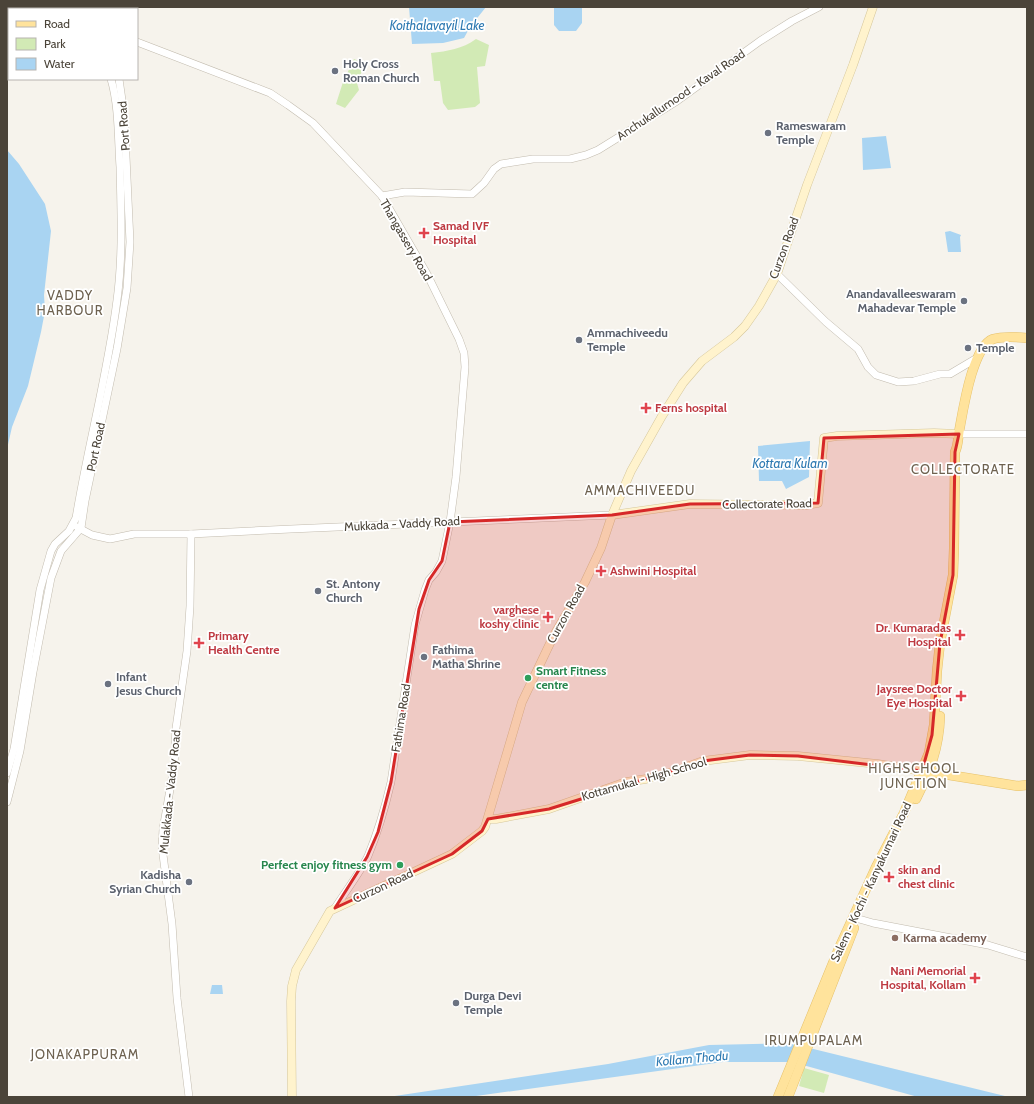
<svg xmlns="http://www.w3.org/2000/svg" width="1034" height="1104" font-family="Cabin,sans-serif">
<style>
.green{fill:#d2eab5}
.water{fill:#a9d4f2}
.lines{fill:none;stroke-linecap:round;stroke-linejoin:round}
.tertiary-casing{stroke:#c2bbae;stroke-width:8}
.secondary-casing{stroke:#d6c79b;stroke-width:9}
.primary-casing{stroke:#e6c16a;stroke-width:10}
.tertiary{stroke:#fff;stroke-width:7}
.secondary{stroke:#fff3cd;stroke-width:8}
.primary{stroke:#ffe39c;stroke-width:9}
.marked{fill:#d62828;fill-opacity:0.2;stroke:#d62828;stroke-width:3;stroke-linejoin:round}
.worship-dot{fill:#6b7280;stroke:#fff;stroke-width:1.5}
.health-dot{fill:#e0444e;stroke:#fff;stroke-width:1.5}
.leisure-dot{fill:#2e9e5b;stroke:#fff;stroke-width:1.5}
.education-dot{fill:#8d6e63;stroke:#fff;stroke-width:1.5}
.labels{text-anchor:middle;stroke-width:3.5;stroke-linejoin:round;paint-order:stroke}
.worship-label{font-size:12px;font-weight:bold;fill:#5b616d;stroke:#fff;text-anchor:start}
.street-label{font-size:12px;fill:#4b4439;stroke:#fff}
.health-label{font-size:12px;font-weight:bold;fill:#be3a42;stroke:#fff;text-anchor:start}
.leisure-label{font-size:12px;font-weight:bold;fill:#27864d;stroke:#fff;text-anchor:start}
.education-label{font-size:12px;font-weight:bold;fill:#785e54;stroke:#fff;text-anchor:start}
.water-label{font-size:13px;font-style:italic;fill:#2e7ab2;stroke:#fff}
.neighbourhood-label{font-size:13px;letter-spacing:1px;fill:#6e6250;stroke:#fff}
</style>
<rect width="100%" height="100%" fill="#f6f3ec"/>
<g class="green">
<path d="M7 7H78L79 9H9V28H7Z"/>
<path d="M476 39 489 45 485 66 477 67 480 103 475 107 448 110 443 103 440 81H434L431 53C448 51 462 49 476 39Z"/>
<path d="M354 59 361 62 360 69 362 71 357 83 359 90 345 108 336 104 343 82Z"/>
<path d="M804 1068 829 1075 824 1093 799 1086Z"/>
</g>
<g class="water">
<path d="M409 7H486L470 27 464 38 443 43 412 44Z"/>
<path d="M554 7H582V23L576 31H559L554 25Z"/>
<path d="M886 136 891 168 863 170 862 138Z"/>
<path d="M7 150 19 164 45 204 51 231 44 295 45 311 41 332 28 386 12 427 7 449Z"/>
<path d="M950 231 961 235 960 237 961 252H948L945 232Z"/>
<path d="M810 441 809 477 786 489 782 481H759L758 446Z"/>
<path d="M212 985H222L223 994H210Z"/>
<path d="M789 1043 1009 1097H918L792 1062H723L469 1097H388L608 1064 709 1045Z"/>
</g>
<g class="lines">
<g class="tertiary-casing">
<g id="tertiary">
<path d="M137 42 270 93 288 105 313 123 382 196 427 274 459 339 464 353 465 367 456 477 450 522 442 561 436 572 429 580 425 590 415 625 391 782C385 808 378 832 368 856 360 873 345 892 335 908"/>
<path d="M382 196 405 192 472 194 484 183 494 169 501 164 533 159H570L586 155 598 150 677 101 760 41 792 21 819 7"/>
<path d="M777 274 826 322 858 349 868 367 876 375 898 382 914 381 940 374H950L977 358"/>
<path d="M959 434H1027"/>
<path d="M77 527 92 535 110 539 134 534H191L291 529 612 515"/>
<path d="M7 773 14 749 40 590 51 551 55 544 69 531 76 518C88 445 108 373 117 300 123 256 121 211 120 167 118 139 119 106 111 79"/>
<path d="M7 802 20 751 33 672 51 578 61 551 81 528 85 501 117 349 127 288 130 242 124 114 119 79"/>
<path d="M854 915 859 919 873 923 988 945 1027 957"/>
<path d="M189 1097 177 998 172 924 162 847 163 829 174 767 176 728 187 651 190 606 191 534"/>
</g>
</g>
<g class="secondary-casing">
<g id="secondary">
<path d="M612 515 690 504 806 505 818 503 824 438 837 436 934 433 959 434"/>
<path d="M488 819H496L549 809 626 782 646 779 675 771 703 761 750 755 798 756 878 764 922 771"/>
<path d="M292 1097 291 1001 292 986 296 970 330 911 452 854 482 831 485 827 522 702 554 635 585 582 601 548 612 515 631 471 662 416 683 383 702 361 734 337 745 326 759 306 777 274 807 185 853 65 873 7"/>
</g>
</g>
<g class="primary-casing">
<g id="primary">
<path d="M924 771 1018 786 1027 785"/>
<path d="M916 799C930 771 939 748 940 716"/>
<path d="M778 1097 840 946 876 867 904 813 929 753 934 725 937 671 940 643 953 575 954 548 955 452C958 446 958 439 959 432 963 411 972 347 993 339 1003 336 1016 337 1027 338"/>
<path d="M788 1097 854 928"/>
</g>
</g>
<use href="#tertiary" class="tertiary"/>
<use href="#secondary" class="secondary"/>
<use href="#primary" class="primary"/>
</g>
<path class="marked" d="M959 434 955 452 953 575 940 643 932 735 922 771 798 756 750 755 703 761 549 809 488 819 482 831 452 854 335 908 367 857 378 832 391 782 419 609 429 580 442 561 450 522 612 515 690 504 818 503 824 438Z"/>
<g class="worship-dot">
<circle cx="335" cy="71" r="4"/>
<circle cx="768" cy="133" r="4"/>
<circle cx="964" cy="301" r="4"/>
<circle cx="579" cy="340" r="4"/>
<circle cx="968" cy="348" r="4"/>
<circle cx="318" cy="591" r="4"/>
<circle cx="424" cy="657" r="4"/>
<circle cx="108" cy="684" r="4"/>
<circle cx="189" cy="882" r="4"/>
<circle cx="456" cy="1003" r="4"/>
</g>
<g class="health-dot">
<path d="M422 227h4v4h4v4h-4v4h-4v-4h-4v-4h4z"/>
<path d="M644 402h4v4h4v4h-4v4h-4v-4h-4v-4h4z"/>
<path d="M599 565h4v4h4v4h-4v4h-4v-4h-4v-4h4z"/>
<path d="M546 611h4v4h4v4h-4v4h-4v-4h-4v-4h4z"/>
<path d="M958 629h4v4h4v4h-4v4h-4v-4h-4v-4h4z"/>
<path d="M197 637h4v4h4v4h-4v4h-4v-4h-4v-4h4z"/>
<path d="M959 690h4v4h4v4h-4v4h-4v-4h-4v-4h4z"/>
<path d="M887 871h4v4h4v4h-4v4h-4v-4h-4v-4h4z"/>
<path d="M973 972h4v4h4v4h-4v4h-4v-4h-4v-4h4z"/>
</g>
<g class="leisure-dot">
<circle cx="528" cy="678" r="4"/>
<circle cx="400" cy="865" r="4"/>
</g>
<circle class="education-dot" cx="895" cy="938" r="4"/>
<g class="labels">
<g class="worship-label">
<text x="343" y="68">Holy Cross<tspan x="343" dy="14">Roman Church</tspan></text>
<text x="776" y="130">Rameswaram<tspan x="776" dy="14">Temple</tspan></text>
<text x="956" y="298" text-anchor="end">Anandavalleeswaram<tspan x="956" dy="14">Mahadevar Temple</tspan></text>
<text x="587" y="337">Ammachiveedu<tspan x="587" dy="14">Temple</tspan></text>
<text x="976" y="352">Temple</text>
<text x="326" y="588">St. Antony<tspan x="326" dy="14">Church</tspan></text>
<text x="432" y="654">Fathima<tspan x="432" dy="14">Matha Shrine</tspan></text>
<text x="116" y="681">Infant<tspan x="116" dy="14">Jesus Church</tspan></text>
<text x="181" y="879" text-anchor="end">Kadisha<tspan x="181" dy="14">Syrian Church</tspan></text>
<text x="464" y="1000">Durga Devi<tspan x="464" dy="14">Temple</tspan></text>
</g>
<g class="street-label">
<text transform="translate(681 95) rotate(-34)" y="4">Anchukallumood - Kaval Road</text>
<text transform="translate(124 126) rotate(-94)" y="4">Port Road</text>
<text transform="translate(406 240) rotate(60)" y="4">Thangassery Road</text>
<text transform="translate(784 248) rotate(-70)" y="4">Curzon Road</text>
<text transform="translate(96 447) rotate(-78)" y="4">Port Road</text>
<text transform="translate(767 504) rotate(-1)" y="4">Collectorate Road</text>
<text transform="translate(402 524) rotate(-3)" y="4">Mukkada - Vaddy Road</text>
<text transform="translate(566 614) rotate(-61)" y="4">Curzon Road</text>
<text transform="translate(401 718) rotate(-81)" y="4">Fathima Road</text>
<text transform="translate(644 779) rotate(-16)" y="4">Kottamukal - High School</text>
<text transform="translate(170 792) rotate(-84)" y="4">Mulakkada - Vaddy Road</text>
<text transform="translate(871 882) rotate(-65)" y="4">Salem - Kochi - Kanyakumari Road</text>
<text transform="translate(383 886) rotate(-25)" y="4">Curzon Road</text>
</g>
<g class="health-label">
<text x="433" y="230">Samad IVF<tspan x="433" dy="14">Hospital</tspan></text>
<text x="655" y="412">Ferns hospital</text>
<text x="610" y="575">Ashwini Hospital</text>
<text x="539" y="614" text-anchor="end">varghese<tspan x="539" dy="14">koshy clinic</tspan></text>
<text x="951" y="632" text-anchor="end">Dr. Kumaradas<tspan x="951" dy="14">Hospital</tspan></text>
<text x="208" y="640">Primary<tspan x="208" dy="14">Health Centre</tspan></text>
<text x="952" y="693" text-anchor="end">Jaysree Doctor<tspan x="952" dy="14">Eye Hospital</tspan></text>
<text x="898" y="874">skin and<tspan x="898" dy="14">chest clinic</tspan></text>
<text x="966" y="975" text-anchor="end">Nani Memorial<tspan x="966" dy="14">Hospital, Kollam</tspan></text>
</g>
<g class="leisure-label">
<text x="536" y="675">Smart Fitness<tspan x="536" dy="14">centre</tspan></text>
<text x="392" y="869" text-anchor="end">Perfect enjoy fitness gym</text>
</g>
<g class="education-label">
<text x="903" y="942">Karma academy</text>
</g>
<g class="water-label">
<text x="437" y="30">Koithalavayil Lake</text>
<text x="790" y="468">Kottara Kulam</text>
<text transform="translate(692 1058) rotate(-5)" y="5">Kollam Thodu</text>
</g>
<g class="neighbourhood-label">
<text x="70" y="300">VADDY<tspan x="70" dy="15">HARBOUR</tspan></text>
<text x="963" y="474">COLLECTORATE</text>
<text x="640" y="495">AMMACHIVEEDU</text>
<text x="914" y="773">HIGHSCHOOL<tspan x="914" dy="15">JUNCTION</tspan></text>
<text x="814" y="1045">IRUMPUPALAM</text>
<text x="85" y="1059">JONAKAPPURAM</text>
</g>
</g>
<rect width="1034" height="1104" fill="none" stroke="#4b4439" stroke-width="16"/>
<rect x="8" y="8" width="130" height="72" fill="#ffffff" stroke="#b7b4b0"/>
<rect x="16" y="21" width="20" height="6" fill="#ffe39c" stroke="#b7b4b0"/>
<text x="44" y="28" font-size="12" fill="#4b4439">Road</text>
<rect x="16" y="38" width="20" height="12" fill="#d2eab5" stroke="#b7b4b0"/>
<text x="44" y="48" font-size="12" fill="#4b4439">Park</text>
<rect x="16" y="58" width="20" height="12" fill="#a9d4f2" stroke="#b7b4b0"/>
<text x="44" y="68" font-size="12" fill="#4b4439">Water</text>
</svg>
